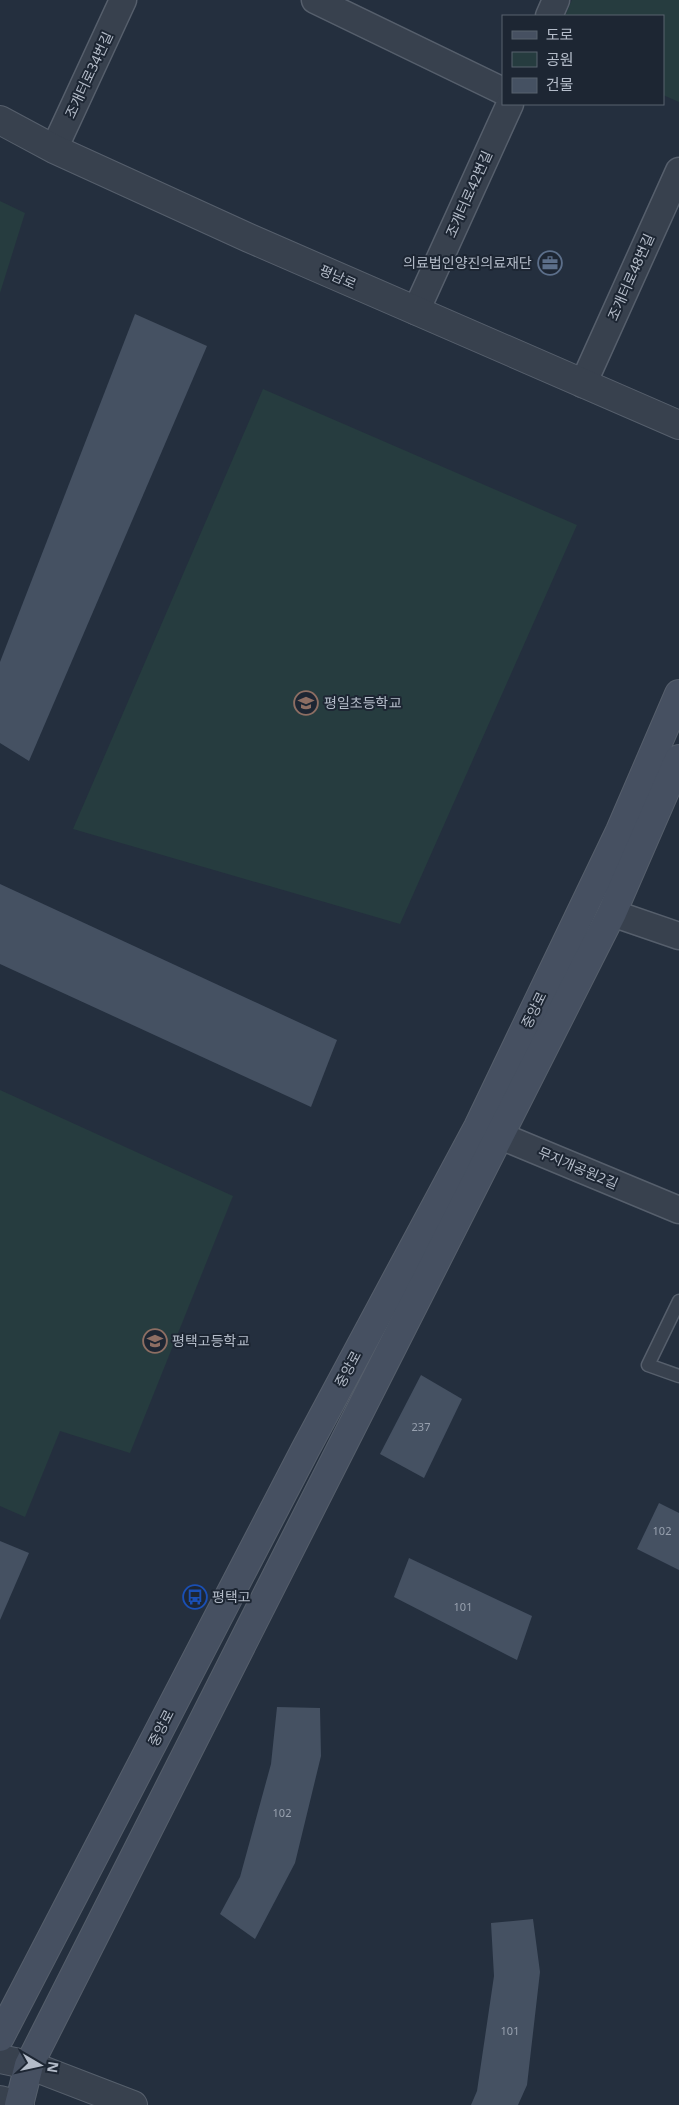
<svg xmlns="http://www.w3.org/2000/svg" width="679" height="2105" font-family="'Noto Sans','Noto Sans KR',sans-serif">
<style>
.green{fill:#263c3f}
.building{fill:#455162}
.lines{fill:none;stroke-linecap:round;stroke-linejoin:round}
.service-casing{stroke:#565f6c;stroke-width:15}
.minor-casing{stroke:#565f6c;stroke-width:29}
.tertiary-casing{stroke:#565f6c;stroke-width:30}
.secondary-casing{stroke:#565f6c;stroke-width:30}
.service{stroke:#38414e;stroke-width:12}
.minor{stroke:#38414e;stroke-width:26}
.tertiary{stroke:#38414e;stroke-width:28}
.secondary{stroke:#465061;stroke-width:28}
.labels{text-anchor:middle;stroke-width:4;stroke-linejoin:round;paint-order:stroke}
.number-label{font-size:11px;fill:#98a1af}
.street-label{font-size:14px;fill:#b4bcc9;stroke:#1d2633}
.poi-label{font-size:14px;fill:#b4bcc9;stroke:#1d2633;text-anchor:start}
</style>
<rect width="100%" height="100%" fill="#242f3e"/>
<g class="green">
<path d="M572 0H679V102L663 95V16H565Z"/>
<path d="M0 201 25 213 0 293Z"/>
<path d="M263 389 577 525 400 924 73 829Z"/>
<path d="M0 1090 233 1196 130 1453 60 1431 25 1517 0 1506Z"/>
</g>
<g class="building">
<path d="M135 314 207 346 29 761 0 743V662Z"/>
<path d="M0 884 337 1040 311 1107 0 964Z"/>
<path d="M421 1375 462 1399 424 1478 380 1454Z"/>
<path d="M659 1503 679 1513V1570L637 1549Z"/>
<path d="M0 1541 29 1553 0 1620Z"/>
<path d="M409 1558 532 1616 517 1660 394 1597Z"/>
<path d="M277 1707 320 1708 321 1756 295 1863 255 1939 220 1914 240 1877 271 1764Z"/>
<path d="M533 1919 540 1972 527 2085 518 2105H471L477 2091 494 1976 491 1923Z"/>
</g>
<g class="lines">
<g class="service-casing">
<path id="service" d="M679 1301 648 1365 679 1376"/>
</g>
<g class="minor-casing">
<g id="minor">
<path d="M315 0 503 91"/>
<path d="M549 16 556 0"/>
<path d="M54 149 123 0"/>
<path d="M416 311 510 104"/>
<path d="M583 384 679 171"/>
<path d="M612 913 679 936"/>
<path d="M479 1127 679 1210"/>
</g>
</g>
<g class="tertiary-casing">
<g id="tertiary">
<path d="M0 120 54 149 249 238 679 425"/>
<path d="M0 2059 29 2065 133 2105"/>
<path d="M0 2100 20 2105"/>
</g>
</g>
<g class="secondary-casing">
<g id="secondary">
<path d="M0 2037 305 1450 478 1127 620 831 679 694"/>
<path d="M19 2105 29 2065 612 913 679 759"/>
</g>
</g>
<use href="#service" class="service"/>
<use href="#minor" class="minor"/>
<use href="#tertiary" class="tertiary"/>
<use href="#secondary" class="secondary"/>
</g>
<defs>
<g id="office-ring" transform="scale(1.25)"><circle r="9.5" fill="#1d2633" stroke="#5c6f8a" stroke-width="1.5"/><path d="M-6-3h4V-5.5h4V-3h4V5H-6ZM-1-4.5V-3h2v-1.5ZM-6 0V1H6V0Z" fill="#5c6f8a"/></g>
<g id="school-ring" transform="scale(1.25)"><circle r="9.5" fill="#1d2633" stroke="#8d6e63" stroke-width="1.5"/><path d="M0-5L7-2L0 1L-7-2ZM-4 1L0 2.5L4 1V4Q0 6-4 4Z" fill="#8d6e63"/></g>
<g id="bus-ring" transform="scale(1.25)"><circle r="9.5" fill="#1d2633" stroke="#1a4fb4" stroke-width="1.5"/><path d="M-5-6H5V4H4V6H2V4H-2V6H-4V4H-5ZM-3.5-4V0h7V-4ZM-3.5 1.2v1.5H-2V1.2ZM2 1.2v1.5H3.5V1.2Z" fill="#1a4fb4"/></g>
</defs>
<g fill-rule="evenodd">
<use href="#office-ring" x="550" y="263"/>
<use href="#school-ring" x="306" y="703"/>
<use href="#school-ring" x="155" y="1341"/>
<use href="#bus-ring" x="195" y="1597"/>
</g>
<g class="labels">
<g class="number-label">
<text x="421" y="1431">237</text>
<text x="662" y="1535">102</text>
<text x="463" y="1611">101</text>
<text x="282" y="1817">102</text>
<text x="510" y="2035">101</text>
</g>
<g class="street-label">
<text transform="translate(89 75) rotate(-65)" y="5">조개터로34번길</text>
<text transform="translate(469 194) rotate(-66)" y="5">조개터로42번길</text>
<text transform="translate(338 277) rotate(24)" y="5">평남로</text>
<text transform="translate(631 277) rotate(-66)" y="5">조개터로48번길</text>
<text transform="translate(534 1010) rotate(-64)" y="5">중앙로</text>
<text transform="translate(578 1168) rotate(23)" y="5">무지개공원2길</text>
<text transform="translate(348 1369) rotate(-62)" y="5">중앙로</text>
<text transform="translate(161 1728) rotate(-63)" y="5">중앙로</text>
</g>
<g class="poi-label">
<text x="532" y="268" text-anchor="end">의료법인양진의료재단</text>
<text x="324" y="708">평일초등학교</text>
<text x="172" y="1346">평택고등학교</text>
<text x="212" y="1602">평택고</text>
</g>
</g>
<rect x="502" y="15" width="162" height="90" fill="#1d2633" stroke="#59626f"/>
<rect x="512" y="31" width="25" height="8" fill="#465061" stroke="#59626f"/>
<text x="546" y="40" font-size="15" fill="#b4bcc9">도로</text>
<rect x="512" y="52" width="25" height="15" fill="#263c3f" stroke="#59626f"/>
<text x="546" y="65" font-size="15" fill="#b4bcc9">공원</text>
<rect x="512" y="78" width="25" height="15" fill="#455162" stroke="#59626f"/>
<text x="546" y="90" font-size="15" fill="#b4bcc9">건물</text>
<g transform="translate(40 2065) rotate(99)" stroke="#1d2633" stroke-width="4" paint-order="stroke">
<path d="M0-4L9 19L0 12L-9 19Z" fill="#b4bcc9"/>
<text y="-8" font-size="14" font-weight="bold" text-anchor="middle" fill="#b4bcc9">N</text>
</g>
</svg>
